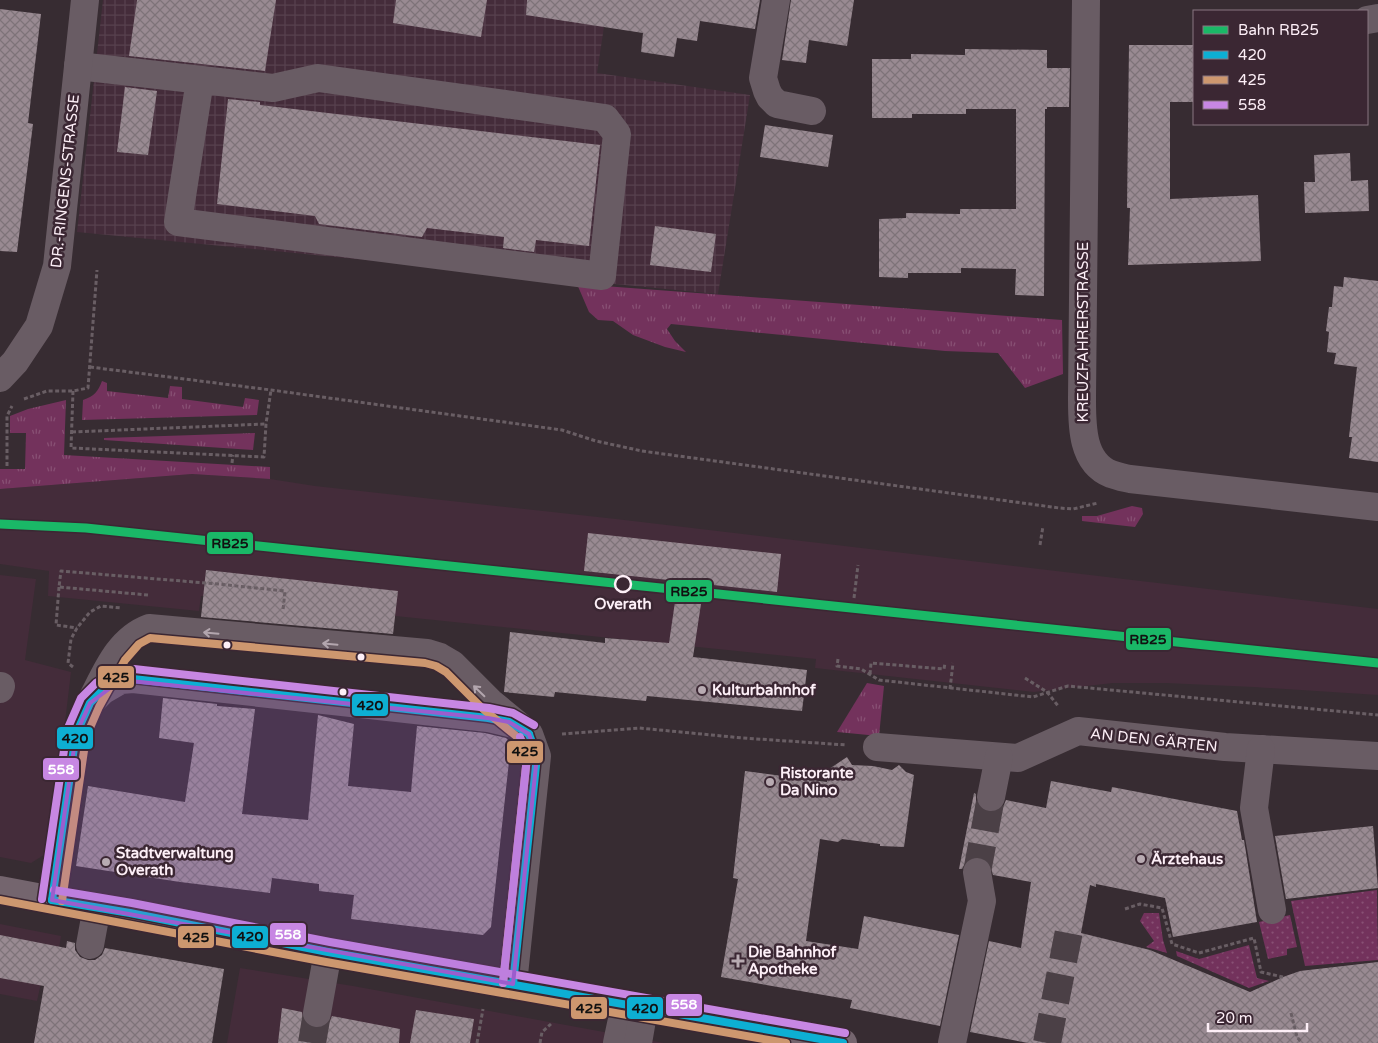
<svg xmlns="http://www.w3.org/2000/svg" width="1378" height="1043" font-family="'Varela Round',sans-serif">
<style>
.built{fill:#442c3a}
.industrial{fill:url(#industrial-grid)}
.grass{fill:url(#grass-tufts)}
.garden{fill:url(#garden-dots)}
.building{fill:url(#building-cross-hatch)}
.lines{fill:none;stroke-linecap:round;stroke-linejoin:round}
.minor-tunnel{stroke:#4b4046;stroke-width:28;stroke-dasharray:28 14;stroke-linecap:butt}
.path{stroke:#695e64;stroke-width:3;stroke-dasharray:4 2.5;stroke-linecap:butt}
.minor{stroke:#695c64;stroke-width:28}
.major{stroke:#74656e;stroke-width:28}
.bus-1-casing{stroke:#3b2733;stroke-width:11}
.bus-2-casing{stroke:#3b2733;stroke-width:11}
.bus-3-casing{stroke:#3b2733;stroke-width:11}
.bus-1{stroke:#0dafd3;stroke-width:8}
.bus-2{stroke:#cd976f;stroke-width:8}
.bus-3{stroke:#c787e3;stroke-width:8}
.rail-1-casing{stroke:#3b2733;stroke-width:12}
.rail-1{stroke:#1ab867;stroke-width:9}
.oneway{stroke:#b3a6ae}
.marked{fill:#9c5dcd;fill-opacity:0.2;stroke:#9c5dcd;stroke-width:4;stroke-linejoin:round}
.stop-dot{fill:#3b2733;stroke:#fdeff7;stroke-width:2.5}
.bus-dot{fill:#fdeff7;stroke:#3b2733;stroke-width:2}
.poi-dot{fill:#b8abb2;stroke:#3b2733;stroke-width:2}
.labels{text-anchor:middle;stroke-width:5;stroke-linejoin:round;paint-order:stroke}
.street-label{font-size:15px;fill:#fdeff7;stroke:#3b2733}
.stop-label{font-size:15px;font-weight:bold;fill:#fdeff7;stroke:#3b2733}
.poi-label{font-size:15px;font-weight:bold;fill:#fdeff7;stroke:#3b2733;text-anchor:start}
.line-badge{stroke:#3b2733;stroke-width:2}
.badge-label{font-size:14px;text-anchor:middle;font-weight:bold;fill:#fff}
.pale-badge-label{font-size:14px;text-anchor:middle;font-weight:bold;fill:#111}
</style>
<defs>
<pattern id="industrial-grid" width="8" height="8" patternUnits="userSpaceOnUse" patternTransform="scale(1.25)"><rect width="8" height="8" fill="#442c3a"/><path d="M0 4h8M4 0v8" fill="none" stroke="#57414e"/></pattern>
<pattern id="grass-tufts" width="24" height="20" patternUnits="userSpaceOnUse" patternTransform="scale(1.25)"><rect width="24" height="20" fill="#73325c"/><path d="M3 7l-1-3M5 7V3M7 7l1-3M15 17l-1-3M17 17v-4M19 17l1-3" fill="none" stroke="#885074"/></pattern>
<pattern id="garden-dots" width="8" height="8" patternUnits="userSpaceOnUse" patternTransform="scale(1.25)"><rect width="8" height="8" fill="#73325c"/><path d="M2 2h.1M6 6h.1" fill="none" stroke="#885074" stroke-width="1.8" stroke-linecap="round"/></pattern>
<pattern id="building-cross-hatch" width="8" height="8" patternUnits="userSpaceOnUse" patternTransform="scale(1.25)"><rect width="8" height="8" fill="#998a92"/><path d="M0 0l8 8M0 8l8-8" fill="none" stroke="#7e7379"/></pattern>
</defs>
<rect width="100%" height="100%" fill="#372c32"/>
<g class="built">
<path d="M192 474 270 479 315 486 616 519 1378 609V695L1254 687 1166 683H1113L1034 692 815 668 816 659 201 596 199 611 48 596 49 571 0 564V489Z"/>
<path d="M0 575 36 579 25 660 71 672 56 798 47 853 31 863 0 857Z"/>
<path d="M0 924 61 936 53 986 41 983 37 1001 0 994Z"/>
<path d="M240 968 353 986 664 1043H227Z"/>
</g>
<path class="industrial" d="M103 0H608L597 73 750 95 718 294 77 232Z"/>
<g class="grass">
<path d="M577 284 1062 320 1063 374 1025 388 998 353 945 351 671 324 667 329 675 341 686 352 665 347 633 335 613 321 598 320 589 312Z"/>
<path d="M102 381 107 383V391L168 398 170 386 182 387V399L243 407 245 398 259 400 257 415 82 420 83 400C94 396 98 392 102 381Z"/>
<path d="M66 400 64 455 270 467V479L192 474 0 489V469H25L26 433H10V416L28 409Z"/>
<path d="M255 433 253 450 104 440V438Z"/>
<path d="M1132 506 1142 508 1143 514 1135 527 1082 521V516H1097Z"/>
<path d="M867 683 884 686 879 736 837 732Z"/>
</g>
<g class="garden">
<path d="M1377 890 1378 960 1305 966 1291 901Z"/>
<path d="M1144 913H1159L1163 940 1167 953 1146 947 1154 941 1140 921Z"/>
<path d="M1290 915 1297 947 1287 949V955L1268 959 1259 922Z"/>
<path d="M1249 945 1257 978 1269 981 1249 988 1177 956 1176 951 1199 959Z"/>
</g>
<g class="building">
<path d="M137 0H276L265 71 129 56Z"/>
<path d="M396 0H487L481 37 393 23Z"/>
<path d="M527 0H760L755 29 700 21 697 41 677 38 674 57 641 52 643 33 526 15Z"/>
<path d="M791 0H854L847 46 809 40 806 63 782 60Z"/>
<path d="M0 9 41 14 28 123 33 124 17 252 0 251Z"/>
<path d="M1129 45H1194V102H1170V199L1258 195 1261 261 1128 265 1130 208H1127Z"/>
<path d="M965 49 1047 50V68H1070L1069 107H1047V109H1045L1044 296 1015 295 1016 269 961 268V273H908V278L879 277V219L906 218V213L960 214V209H1016V109H966V114H912V118H872V59H911V54L965 55Z"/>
<path d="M125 87 157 91 148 155 117 152Z"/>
<path d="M228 99 260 102V105L600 145 589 246 536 240 534 252 503 248 504 237 427 228 422 237 319 224 315 216 217 204Z"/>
<path d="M765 125 833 135 828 167 760 157Z"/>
<path d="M1350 153 1351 181 1368 180 1369 211 1305 213 1304 182H1315L1314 155Z"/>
<path d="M655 226 716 234 711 272 650 265Z"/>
<path d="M1344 277 1378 281V462L1349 458 1352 437H1349L1357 367 1334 364 1336 353 1327 352 1329 332 1326 331 1329 307H1332L1334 286 1343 287Z"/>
<path d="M588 533 781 554 777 592 704 584 693 657 807 670 802 711 647 696 646 701 555 692 554 697 504 692 510 632 605 643V638L669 643 678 581 584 571Z"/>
<path d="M206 570 398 591 393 634 201 617Z"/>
<path d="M163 698 217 704V706L255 709 242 814 308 820 318 715 354 724 348 786 411 792 417 726 485 733 506 738 511 743 491 927 483 935 351 919 354 895 319 891V884L272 878 270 893 180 882 76 866 88 786 185 802 194 743 159 738Z"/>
<path d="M847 757 852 765 873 766 892 770 899 765 906 772 914 775 904 847 880 846V844L842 839 838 842 820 839 806 941 858 949 864 916 959 935 940 1026 850 1008 852 1000 721 977 738 879 733 878 745 771 827 782 829 769Z"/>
<path d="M1051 781 1111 792 1112 787 1237 811 1242 840H1244L1257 922 1173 937 1165 898 1096 884V887L1090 885 1081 933 1150 950 1250 992 1283 977 1300 971 1378 962V1043H1028L970 1032 989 941 1021 948 1031 882 993 875 989 862 982 857H974L967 860 962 869H959L974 793 976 794V802L980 808 987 812H996L1003 807 1006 800 1046 808Z"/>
<path d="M1373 826 1378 888 1286 899 1275 836Z"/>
<path d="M0 935 66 948 67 941 75 943V950L80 957 88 960H95L102 955 105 948 224 969 212 1043H34L44 986 0 978Z"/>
<path d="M282 1008 302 1012 303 1019 307 1025 315 1028 323 1027 329 1023 332 1016 400 1029 399 1043H278Z"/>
<path d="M416 1010 474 1019 470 1043H410Z"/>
</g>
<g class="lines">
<g class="minor-tunnel">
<path d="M977 872 991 797"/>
<path d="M312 1043 317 1013"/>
<path d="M1047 1043 1069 931"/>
</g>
<g class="path">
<path d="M90 367 271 390 562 430 596 441 642 451 1059 508 1073 509 1098 503"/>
<path d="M73 391 71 448 264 457 266 424 271 390"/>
<path d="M24 399 47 391H73L88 388 97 270"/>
<path d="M72 432 266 424"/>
<path d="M232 463 233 455"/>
<path d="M7 466V416L12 406"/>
<path d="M1040 545 1043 526"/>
<path d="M59 587 56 625 77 628"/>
<path d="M148 595 59 587 61 571 218 584 285 591 283 610"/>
<path d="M854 598 858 565"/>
<path d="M838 659 837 666 861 669 879 680 1033 697 1068 686 1378 715"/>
<path d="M73 667 68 663 71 639 77 628 90 612 101 606 121 608"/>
<path d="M870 674 871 663 944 669 945 663"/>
<path d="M1025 678 1047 692 1059 707"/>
<path d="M950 689 953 663"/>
<path d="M562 734 639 728 743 738 847 745"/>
<path d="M1125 909 1140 904 1162 908 1172 944 1199 953 1254 938 1261 972 1283 977"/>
<path d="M1291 1013 1297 1037 1302 1043"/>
<path d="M477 1043 483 1009"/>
<path d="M540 1043 542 1032 551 1024"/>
</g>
<g class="minor">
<path d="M776 0 763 78 767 91 770 97 777 104 812 111"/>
<path d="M1086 0 1082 397C1082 424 1081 462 1111 474 1117 476 1124 478 1130 479L1378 507"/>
<path d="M1367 20 1378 18"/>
<path d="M78 66 273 88 318 78 605 118 617 134 602 276 178 222 200 80"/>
<path d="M0 378 15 362 39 326 57 266 85 0"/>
<path d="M0 689 1 686"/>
<path d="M90 703C105 675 117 640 149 628L427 653 440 657 452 664 490 702 529 734 537 756 513 984"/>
<path d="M877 747 1018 758 1078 731 1225 747 1378 756"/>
<path d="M1261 749 1254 808 1272 910"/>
<path d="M991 797 999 757"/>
<path d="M52 900 76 734 90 703 102 691 121 680 133 679 488 718 513 724"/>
<path d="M90 945 97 907"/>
<path d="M317 1013 328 952"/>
<path d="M617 1043 625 1005"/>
<path d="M638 1043 644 1008"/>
<path d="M952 1043 982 901 977 872"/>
</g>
<path class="major" d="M0 890 328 952 843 1043"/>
<g class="bus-1-casing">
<g id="bus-1">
<path d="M52 900 130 913 328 952 843 1043"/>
<path d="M52 900 76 734 90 703 102 691 121 680 133 679 488 718 509 722 529 734"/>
<path d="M513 984 537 756 529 734"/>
</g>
</g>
<g class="bus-2-casing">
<g id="bus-2">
<path d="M0 900 326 962 786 1043"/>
<path d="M62 901 86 737 99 707 125 660 139 644 150 638 425 663 436 666 446 672 483 709 521 740 527 757 503 983"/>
</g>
</g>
<g class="bus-3-casing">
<g id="bus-3">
<path d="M54 890 132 903 330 942 845 1033"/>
<path d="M42 899 67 730 81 698 96 683 118 670 134 669 489 708 513 713 534 725"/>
<path d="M503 983 527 757 520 737"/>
</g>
</g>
<use href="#bus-1" class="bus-1"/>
<use href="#bus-2" class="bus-2"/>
<use href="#bus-3" class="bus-3"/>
<g class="rail-1-casing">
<path id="rail-1" d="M0 524 86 528 1378 663"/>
</g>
<use href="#rail-1" class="rail-1"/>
</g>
<defs><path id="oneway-shaft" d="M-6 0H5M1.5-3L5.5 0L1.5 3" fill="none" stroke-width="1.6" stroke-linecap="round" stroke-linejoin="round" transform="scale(1.25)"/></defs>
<g class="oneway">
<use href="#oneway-shaft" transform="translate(211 633) rotate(-175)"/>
<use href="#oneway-shaft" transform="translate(330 644) rotate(-175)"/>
<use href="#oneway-shaft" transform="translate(479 691) rotate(-136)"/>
</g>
<path class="marked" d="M121 680 488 718 509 722 529 734 537 756 513 984 52 900 76 734 90 703Z"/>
<circle class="stop-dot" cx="623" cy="584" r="8"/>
<g class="bus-dot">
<circle cx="227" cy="645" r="4.5"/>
<circle cx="361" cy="657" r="4.5"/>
<circle cx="343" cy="692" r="4.5"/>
</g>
<g class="poi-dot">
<circle cx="702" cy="690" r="5"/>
<circle cx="770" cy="782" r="5"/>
<circle cx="1141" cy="859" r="5"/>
<circle cx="106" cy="862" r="5"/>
<path d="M735.5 953.5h5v5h5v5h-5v5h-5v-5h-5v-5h5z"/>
</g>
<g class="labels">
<g class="street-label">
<text transform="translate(65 181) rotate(-84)" y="5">DR.-RINGENS-STRASSE</text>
<text transform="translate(1083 332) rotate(-90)" y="5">KREUZFAHRERSTRASSE</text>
<text transform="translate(1154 740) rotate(6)" y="5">AN DEN GÄRTEN</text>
</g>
<g class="stop-label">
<text x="623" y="609">Overath</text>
</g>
<g class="poi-label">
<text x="712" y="695">Kulturbahnhof</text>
<text x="780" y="778">Ristorante<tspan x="780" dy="17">Da Nino</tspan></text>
<text x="116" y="858">Stadtverwaltung<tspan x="116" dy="17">Overath</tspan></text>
<text x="1151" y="864">Ärztehaus</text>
<text x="748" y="957">Die Bahnhof<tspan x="748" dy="17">Apotheke</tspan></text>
</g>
</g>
<g class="line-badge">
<rect x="206" y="531" width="48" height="24" rx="5" fill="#1ab867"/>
<rect x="665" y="579" width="48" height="24" rx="5" fill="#1ab867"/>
<rect x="1125" y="627" width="47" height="24" rx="5" fill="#1ab867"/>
<rect x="97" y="665" width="38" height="24" rx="5" fill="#cd976f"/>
<rect x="351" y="693" width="38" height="24" rx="5" fill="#0dafd3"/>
<rect x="56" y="726" width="38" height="24" rx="5" fill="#0dafd3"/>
<rect x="506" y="740" width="38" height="24" rx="5" fill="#cd976f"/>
<rect x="42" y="757" width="38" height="24" rx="5" fill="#c787e3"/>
<rect x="269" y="922" width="38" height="24" rx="5" fill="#c787e3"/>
<rect x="231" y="925" width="38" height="24" rx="5" fill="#0dafd3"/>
<rect x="177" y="925" width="38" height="24" rx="5" fill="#cd976f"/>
<rect x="665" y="993" width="38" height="24" rx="5" fill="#c787e3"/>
<rect x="626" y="996" width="38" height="24" rx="5" fill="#0dafd3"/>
<rect x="570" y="996" width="38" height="24" rx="5" fill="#cd976f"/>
</g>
<g class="badge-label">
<text x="61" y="774">558</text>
<text x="288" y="939">558</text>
<text x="684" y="1009">558</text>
</g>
<g class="pale-badge-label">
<text x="230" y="548">RB25</text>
<text x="689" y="596">RB25</text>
<text x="1148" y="644">RB25</text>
<text x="116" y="682">425</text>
<text x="370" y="710">420</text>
<text x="75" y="743">420</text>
<text x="525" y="756">425</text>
<text x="250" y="941">420</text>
<text x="196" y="942">425</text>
<text x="645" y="1013">420</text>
<text x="589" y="1013">425</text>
</g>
<rect x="1193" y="10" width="175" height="115" fill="#3b2733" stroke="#897781"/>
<rect x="1203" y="26" width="25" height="8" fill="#1ab867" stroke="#897781"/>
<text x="1238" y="35" font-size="15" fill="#fdeff7">Bahn RB25</text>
<rect x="1203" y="51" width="25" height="8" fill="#0dafd3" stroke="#897781"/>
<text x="1238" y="60" font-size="15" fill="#fdeff7">420</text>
<rect x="1203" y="76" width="25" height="8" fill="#cd976f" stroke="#897781"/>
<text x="1238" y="85" font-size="15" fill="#fdeff7">425</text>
<rect x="1203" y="101" width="25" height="8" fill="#c787e3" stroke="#897781"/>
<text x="1238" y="110" font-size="15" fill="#fdeff7">558</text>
<path d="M1208 1023v8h99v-8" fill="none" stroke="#fdeff7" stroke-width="2.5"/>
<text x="1216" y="1023" font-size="15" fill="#fdeff7" stroke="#3b2733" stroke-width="4" paint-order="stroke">20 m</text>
</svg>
